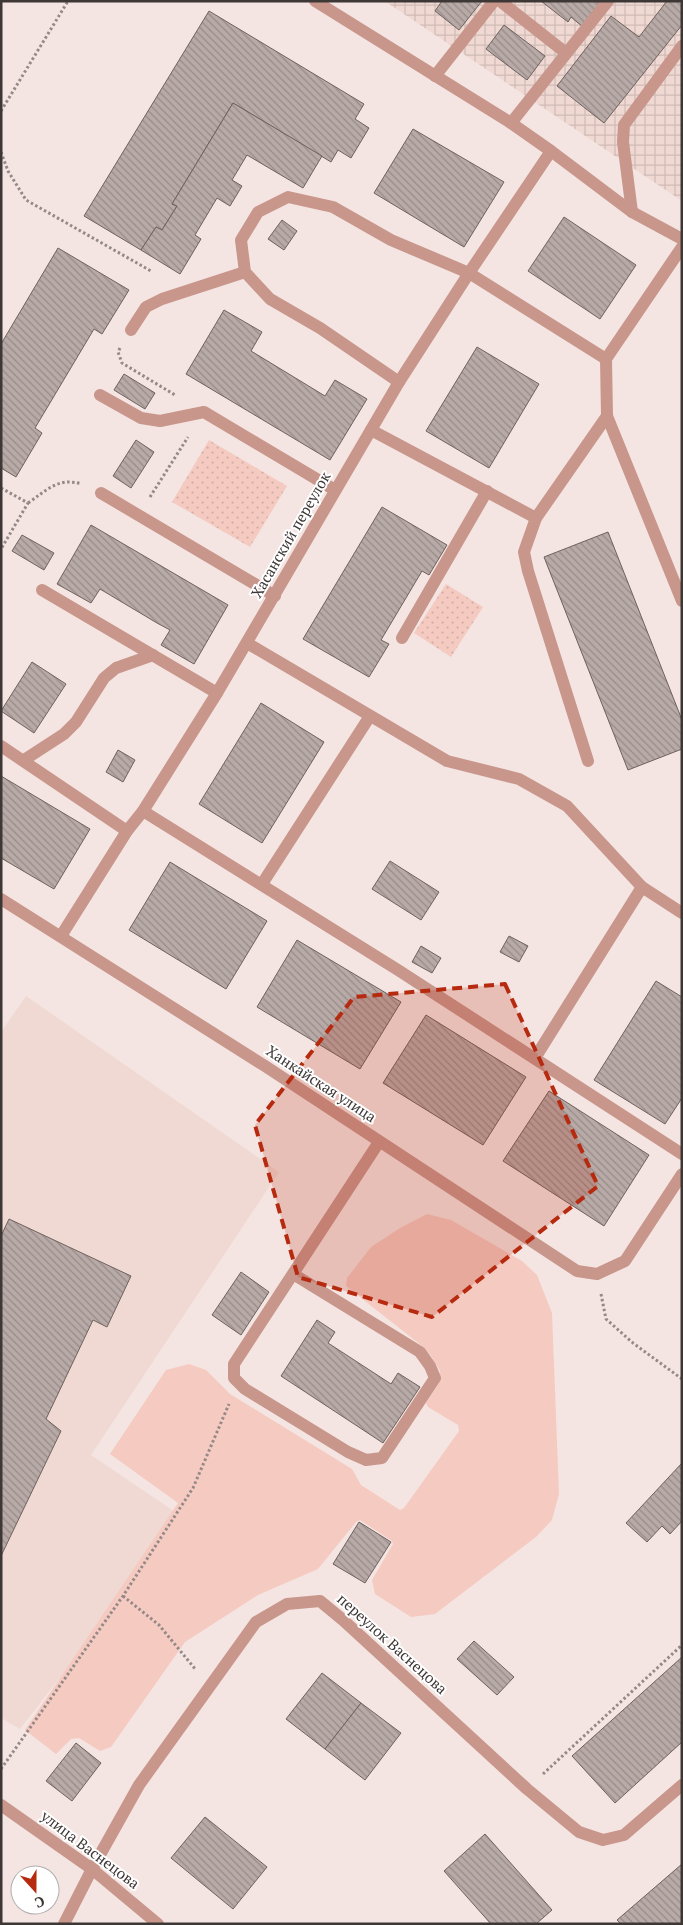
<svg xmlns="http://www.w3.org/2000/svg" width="683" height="1925" font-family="'PT Serif',serif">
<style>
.built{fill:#f0d9d3}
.industrial{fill:url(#industrial-grid)}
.green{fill:#f5cac1}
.park{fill:url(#park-dots)}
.building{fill:url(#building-back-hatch);stroke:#6e615e}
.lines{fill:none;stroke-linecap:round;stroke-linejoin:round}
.path{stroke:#948987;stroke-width:3;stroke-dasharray:2.5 2.5;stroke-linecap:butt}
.service{stroke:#c8968b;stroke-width:12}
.minor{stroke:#c8968b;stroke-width:12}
.marked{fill:#b62a10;fill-opacity:0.2;stroke:#b62a10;stroke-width:4;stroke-dasharray:10 6;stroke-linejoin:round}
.labels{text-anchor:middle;stroke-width:4;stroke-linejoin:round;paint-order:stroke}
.street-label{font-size:15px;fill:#3d3736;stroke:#fff}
</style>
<defs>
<pattern id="industrial-grid" width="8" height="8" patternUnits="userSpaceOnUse" patternTransform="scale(1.25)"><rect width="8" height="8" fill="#f0d9d3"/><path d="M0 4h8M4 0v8" fill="none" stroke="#cfbbb6"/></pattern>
<pattern id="park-dots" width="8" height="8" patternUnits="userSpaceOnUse" patternTransform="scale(1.25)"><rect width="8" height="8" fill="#f5cac1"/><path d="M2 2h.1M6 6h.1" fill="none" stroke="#d3aea6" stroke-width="1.8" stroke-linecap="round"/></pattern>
<pattern id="building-back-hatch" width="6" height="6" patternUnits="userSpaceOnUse" patternTransform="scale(1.25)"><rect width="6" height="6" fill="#b8aaa7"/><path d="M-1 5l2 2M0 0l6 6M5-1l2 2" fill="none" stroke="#978b89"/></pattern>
</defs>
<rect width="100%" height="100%" fill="#f4e5e2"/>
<path class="built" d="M26 996 279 1172 91 1455 184 1518 20 1729 1 1718V1032Z"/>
<path class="industrial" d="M386 1H682V201L386 2Z"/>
<path class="green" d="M427 1214 451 1220 522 1261 537 1275 552 1313 559 1494 552 1520 536 1537 435 1614 411 1617 375 1594 372 1580 393 1544 392 1541 360 1520 356 1522 318 1569 258 1595 185 1642 111 1747 100 1751 79 1738 71 1739 56 1754 25 1730 178 1503 110 1454 166 1370 189 1364 206 1370 230 1394 352 1469 361 1485 400 1510 404 1508 459 1431 458 1425 428 1407 426 1403 439 1383 440 1371 432 1357 422 1346 346 1286 347 1278 371 1247 400 1228Z"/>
<g class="park">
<path d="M209 440 287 486 250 547 172 502Z"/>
<path d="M446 584 483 607 451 657 414 633Z"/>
</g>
<g class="building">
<path d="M442 1H482L459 30 435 11Z"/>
<path d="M541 1H596L600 4 583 27 571 17 568 22Z"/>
<path d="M667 1H682V25L604 123 557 86 611 16 639 37Z"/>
<path d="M209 11 364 104 355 119 369 128 351 158 338 150 331 162 233 103 172 204 177 206 162 230 156 227 141 250 84 216Z"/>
<path d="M504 25 545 56 527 80 486 49Z"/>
<path d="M233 103 322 156 303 188 247 155 232 180 242 186 230 206 217 198 195 235 201 239 180 274 141 250 156 227 162 230 177 206 172 204Z"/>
<path d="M413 129 504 182 464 247 374 193Z"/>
<path d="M564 217 636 265 600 319 528 271Z"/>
<path d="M282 220 297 231 284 250 268 239Z"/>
<path d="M58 248 129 290 102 334 94 329 35 428 42 433 16 477 1 468V344Z"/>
<path d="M224 310 262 332 251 351 325 396 335 380 367 399 330 460 186 374Z"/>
<path d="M477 347 539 384 489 468 426 431Z"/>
<path d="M124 374 155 393 145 409 114 390Z"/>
<path d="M136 440 154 452 131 488 113 476Z"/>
<path d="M382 507 447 545 429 575 422 571 381 640 389 644 369 677 303 639Z"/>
<path d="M91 525 228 605 194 664 161 645 170 630 157 623 100 589 91 603 57 584Z"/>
<path d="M608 532 682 720V749L628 770 544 557Z"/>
<path d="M22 535 54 553 44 570 12 551Z"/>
<path d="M32 662 66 684 34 733 1 711Z"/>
<path d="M261 703 324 742 262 843 199 804Z"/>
<path d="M118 750 135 760 123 782 106 772Z"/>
<path d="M1 776 90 829 54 889 1 858Z"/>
<path d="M390 861 439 892 421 920 372 889Z"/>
<path d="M170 862 267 921 226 989 129 930Z"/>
<path d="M509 936 528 946 519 962 500 952Z"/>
<path d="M297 940 401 1002 360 1069 257 1007Z"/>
<path d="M421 946 441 958 432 973 412 962Z"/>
<path d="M656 981 682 997V1098L665 1124 594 1080Z"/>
<path d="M426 1015 526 1077 483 1145 383 1083Z"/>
<path d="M549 1091 649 1155 604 1226 503 1161Z"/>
<path d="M9 1219 131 1276 107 1327 93 1320 46 1419 61 1431 1 1556V1236Z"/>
<path d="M241 1272 269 1292 241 1335 212 1315Z"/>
<path d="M317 1320 335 1332 328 1343 391 1384 398 1373 420 1387 383 1443 281 1376Z"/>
<path d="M682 1463V1521L670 1534 662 1526 647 1542 626 1523Z"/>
<path d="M359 1522 391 1542 365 1583 333 1564Z"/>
<path d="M474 1641 514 1677 497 1695 457 1659Z"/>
<path d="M682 1657V1742L615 1803 572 1756Z"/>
<path d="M322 1673 361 1703 325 1749 286 1719Z"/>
<path d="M361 1703 401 1733 365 1780 325 1749Z"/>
<path d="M76 1743 101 1763 72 1801 46 1781Z"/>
<path d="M205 1817 267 1867 233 1909 171 1858Z"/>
<path d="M485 1834 552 1910 536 1924H491L444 1871Z"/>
<path d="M682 1864V1924H621L617 1920Z"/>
</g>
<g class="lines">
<g class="path">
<path d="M1 111 68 1"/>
<path d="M1 152 8 171 26 200 151 271"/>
<path d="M120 348 118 352 122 363 175 395"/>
<path d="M1 488 28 503 1 549"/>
<path d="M150 497 188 437"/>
<path d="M28 503C47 490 58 477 82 484"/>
<path d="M601 1294 606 1319 633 1343 682 1379"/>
<path d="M123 1596 159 1625 196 1670"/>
<path d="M1 1769 123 1596 193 1488 229 1404"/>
<path d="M543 1774 682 1645"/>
</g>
<g class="service">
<path d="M315 1 511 123 551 151 632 212 682 239"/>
<path d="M500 1 566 53"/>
<path d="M435 76 494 1"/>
<path d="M511 123 608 1"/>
<path d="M632 212 623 142 624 125 682 46"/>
<path d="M131 330 146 307 162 299 245 272"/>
<path d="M399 382 320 328 270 299 245 272 241 240 258 212 288 197 333 207 391 240 469 273 606 359"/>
<path d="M100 395 141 418 160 421 204 412 335 490"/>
<path d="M607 416 682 601"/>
<path d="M371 430 536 518"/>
<path d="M101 493 275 596"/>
<path d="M42 590 217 693"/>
<path d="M402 638 487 491"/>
<path d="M247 643 447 761 519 779 567 806 642 887 682 913"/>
<path d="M1 746 127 831"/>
<path d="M24 760 64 734 76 722 104 678 116 668 153 655"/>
<path d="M588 761 528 571 524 552 536 518 607 416 606 359 682 247"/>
<path d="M143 811 398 970 682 1154"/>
<path d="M262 884 370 716"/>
<path d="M535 1058 642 887"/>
<path d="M293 1274 420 1352 430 1366 435 1378 382 1458 366 1460 348 1452 245 1389 234 1378V1364L379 1142"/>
</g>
<g class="minor">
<path d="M1 899 265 1066 577 1271 597 1274 625 1261 682 1174"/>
<path d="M61 936 127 831 143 811 217 693 399 382 469 273 551 151"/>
<path d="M1 1805 92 1869 158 1924"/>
<path d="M64 1924 92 1869 139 1785 256 1622 287 1604 320 1601 343 1620 527 1789 579 1832 603 1840 624 1835 682 1785"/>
</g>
</g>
<path class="marked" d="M505 984 598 1186 432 1317 298 1277 255 1125 354 997Z"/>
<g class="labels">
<g class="street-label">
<text transform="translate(291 535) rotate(-60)" y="5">Хасанский переулок</text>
<text transform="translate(321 1084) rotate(33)" y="5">Ханкайская улица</text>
<text transform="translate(392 1644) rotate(42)" y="5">переулок Васнецова</text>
<text transform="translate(90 1850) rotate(37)" y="5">улица Васнецова</text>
</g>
</g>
<rect width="683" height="1925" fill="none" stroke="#3d3736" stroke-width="5"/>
<g transform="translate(35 1890) rotate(159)"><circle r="24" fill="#ffffff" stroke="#b1afaf"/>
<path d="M0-4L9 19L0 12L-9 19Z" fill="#b62a10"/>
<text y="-8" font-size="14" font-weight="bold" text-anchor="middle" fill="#3d3736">С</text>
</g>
</svg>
